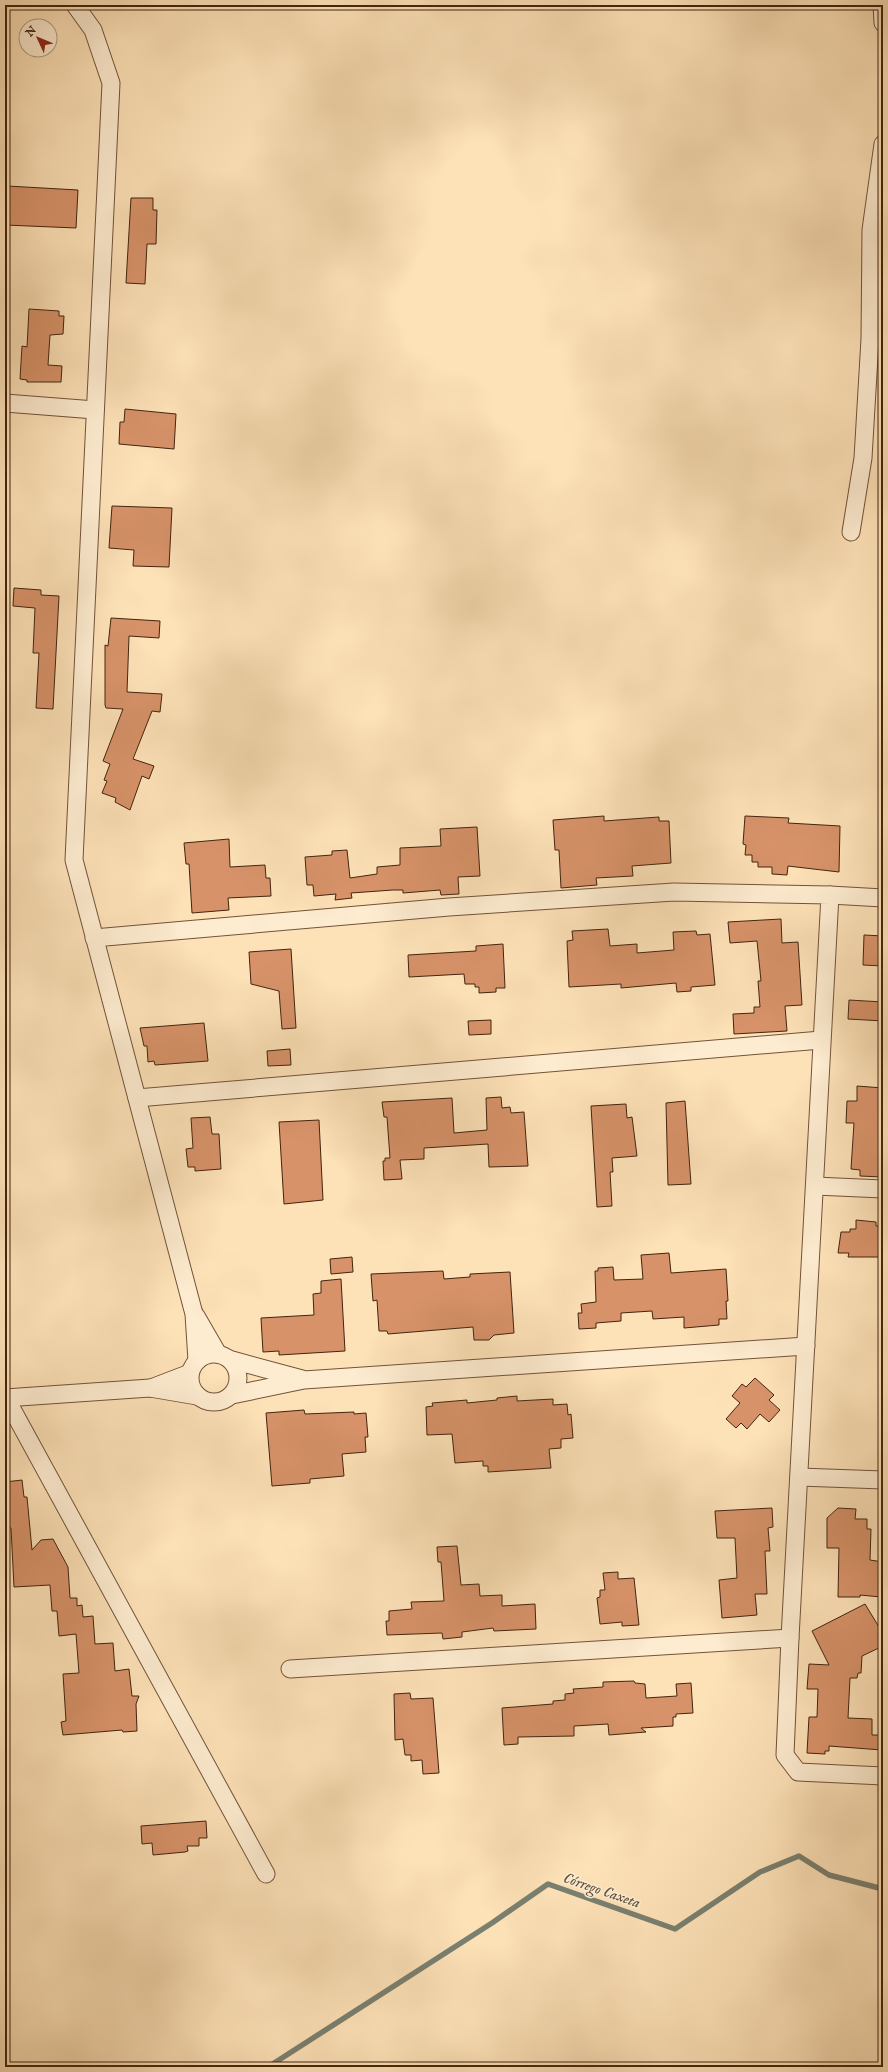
<svg xmlns="http://www.w3.org/2000/svg" width="888" height="2072" font-family="'IM FELL English',serif">
<style>
.lines{fill:none;stroke-linecap:round;stroke-linejoin:round}
.stream{stroke:#7a8070;stroke-width:5.5}
.building{fill:#d79269;stroke:#43240e}
.street-casing{stroke:#725338;stroke-width:19}
.street{stroke:#feecd0;stroke-width:17}
.labels{text-anchor:middle;stroke-width:3;stroke-linejoin:round;paint-order:stroke}
.water-label{font-size:15px;font-style:italic;fill:#5f523f;stroke:#feecd0}
</style>
<rect width="100%" height="100%" fill="#fde1b7"/>
<filter id="stains"><feTurbulence type="fractalNoise" baseFrequency=".005" numOctaves="4"/><feColorMatrix values="0 0 0 0 .2 0 0 0 0 .09 0 0 0 0 .02 0 0 0 .5 -.17"/></filter>
<radialGradient id="worn" r=".72"><stop offset=".6" stop-color="#630" stop-opacity="0"/><stop offset="1" stop-color="#630" stop-opacity=".3"/></radialGradient>
<g class="lines">
<path class="stream" d="M268 2067 492 1923 548 1884 675 1929 760 1872 799 1856 829 1875 883 1889"/>
</g>
<g class="building">
<path d="M7 186 78 190 76 228 5 225Z"/>
<path d="M131 198H153V210H157L156 244H147L145 284 126 283Z"/>
<path d="M29 309 59 311V316H64L63 334 50 335 48 365 62 366 61 382H27V380L20 379 22 346 27 347Z"/>
<path d="M125 409 176 414 174 449 119 444 120 422H124Z"/>
<path d="M112 506 172 508 169 567 133 566 134 550 109 548Z"/>
<path d="M14 588 41 590V595L59 596 53 709 36 708 39 653H33L35 608 13 606Z"/>
<path d="M111 618 160 621 159 638 129 636 127 692 162 694 160 712 152 711 133 759 154 766 149 779 142 776 130 810 115 802 116 798 102 793 107 781 104 780 110 764 103 761 123 709 106 708 105 705V645L108 646Z"/>
<path d="M604 816V821L659 817V821H669L671 863 632 866 633 876 596 878 597 885 561 888 559 850H555L553 820Z"/>
<path d="M745 816 789 818 788 823 840 826 839 872 788 866 787 875 772 874V867H758V862H752V855H745L746 845 743 844Z"/>
<path d="M477 827 480 876 458 877 459 894 441 895 440 890 403 893V890H393L351 893 352 898 335 900 336 894 314 896 313 885H307L305 857 332 855V851L347 850 350 878 377 874V867L400 865V848L441 846 440 829Z"/>
<path d="M229 839 230 867 265 865 266 878H270L271 896 228 898 229 910 192 913 189 864H186L184 843Z"/>
<path d="M781 919 782 943 798 942 802 1005 785 1006 787 1031 734 1034 733 1014 754 1013V1007H760L758 981H761L757 941 730 943 728 922Z"/>
<path d="M608 929 610 946 637 944V953L674 950 673 932 696 931 697 935 710 934 715 985 691 987V991L677 992 676 983 621 988V984L569 987 567 941 573 940 572 931Z"/>
<path d="M864 935 883 936V966L863 965Z"/>
<path d="M503 944 505 988H496V992L479 993V987H475V984H465L464 974 409 977 408 955 476 951V946Z"/>
<path d="M291 949 296 1028 282 1029 279 991 251 984 249 952Z"/>
<path d="M849 1000 883 1002V1021L848 1019Z"/>
<path d="M491 1020V1034L469 1035 468 1021Z"/>
<path d="M204 1023 208 1061 155 1065 154 1061 148 1062 147 1046H144L140 1028Z"/>
<path d="M290 1049 291 1065 268 1066 267 1051Z"/>
<path d="M857 1086 883 1088V1125L880 1158H883V1177L860 1176V1170L851 1169 854 1123H846L847 1101H857Z"/>
<path d="M501 1097 502 1108 510 1107 511 1113 524 1112 528 1166 489 1167 488 1144 424 1148V1159L400 1160 402 1179 384 1180 383 1161H385V1158H390L387 1117H384L382 1102 452 1098 454 1133 487 1130 486 1098Z"/>
<path d="M685 1101 691 1184 668 1185 666 1103Z"/>
<path d="M626 1104 627 1118 632 1117 637 1156 612 1158 613 1172H610L612 1206 597 1207 591 1106Z"/>
<path d="M210 1117 212 1134H219L221 1169 195 1171V1167H188L186 1149 193 1148 191 1118Z"/>
<path d="M319 1120 323 1200 284 1204 279 1122Z"/>
<path d="M856 1220 876 1222V1226H883V1257H848L849 1253H838L841 1232H850V1229H856Z"/>
<path d="M669 1253 671 1273 726 1269 728 1301H726L727 1319H719V1325L684 1328V1317L653 1319 652 1311 621 1313V1321L596 1323V1328L579 1329 578 1313H582L581 1304 596 1302 595 1271H598V1268L613 1267 614 1280 643 1279 641 1255Z"/>
<path d="M352 1257 353 1272 331 1274 330 1259Z"/>
<path d="M443 1271 444 1279 470 1277V1274L510 1272 514 1333 494 1335 489 1340H474L473 1327 388 1334 387 1331H379L377 1300 373 1301 371 1274Z"/>
<path d="M341 1279 345 1351 279 1355V1351L263 1352 261 1318 314 1315 313 1294 321 1293V1281Z"/>
<path d="M755 1378 774 1395 769 1400 780 1410 769 1422 760 1414 747 1429 741 1423 736 1428 726 1419 740 1403 732 1396 742 1384 746 1387Z"/>
<path d="M517 1396V1401L553 1399V1405L567 1404 568 1415 571 1414 573 1438 561 1439V1448L549 1449 551 1468 488 1472V1466H483V1461L455 1463 452 1434 427 1435 426 1407 433 1406 432 1403 467 1400V1403L497 1400V1398Z"/>
<path d="M304 1410 305 1414 354 1412V1414L366 1413 368 1437H365L366 1452 342 1454 344 1476 310 1479V1483L272 1486 266 1413Z"/>
<path d="M22 1480 24 1497H27L32 1550 41 1540 53 1539 68 1567 70 1598H77V1606L82 1605 83 1617 93 1616 95 1644 113 1643 115 1671 129 1669 132 1696H139L136 1704 137 1731 123 1732 122 1730 63 1735 61 1722 66 1721 63 1674 79 1673 76 1634 59 1636 57 1611H52L50 1585 14 1587 11 1528 5 1526V1482Z"/>
<path d="M772 1508 773 1527 768 1528 770 1551H765L767 1594H755L757 1615 722 1618 719 1580 737 1578 735 1538H717L715 1511Z"/>
<path d="M838 1508 856 1509 855 1519H867V1529H871L870 1560 883 1562 881 1597 860 1595V1597H838L839 1548H827V1518Z"/>
<path d="M457 1546 461 1585 479 1584 480 1596 502 1595V1606L535 1604 536 1629 494 1631 493 1628 462 1632V1637L443 1639 442 1633 387 1635 386 1621H389V1611L412 1609 411 1602 444 1601 441 1562H438L437 1547Z"/>
<path d="M618 1572V1579L634 1578 639 1625 622 1626V1622L600 1624 597 1598 600 1597V1590H605L603 1573Z"/>
<path d="M865 1604 879 1627V1630L883 1628V1646L862 1656 861 1673H858L857 1678H850L848 1718 872 1719V1735H882V1750L829 1746V1751H825V1754L807 1753 809 1717H817L818 1689H807L809 1664 829 1665 812 1631Z"/>
<path d="M634 1681 635 1683 645 1684 646 1698 677 1696 676 1684 691 1683 693 1713 676 1714V1717H673V1726L641 1728 646 1732 609 1735 608 1724 574 1726V1736L518 1737V1744L504 1745 502 1708 553 1704V1701L565 1700V1694L574 1693 573 1689 603 1687V1682Z"/>
<path d="M410 1693 411 1699 433 1698 439 1773 423 1774 422 1760 411 1761V1755H405L403 1739 395 1740 394 1694Z"/>
<path d="M206 1821 207 1838H199V1846H187L188 1851 185 1852 153 1855 152 1843 142 1844 141 1826Z"/>
</g>
<g class="lines">
<g class="street-casing">
<g id="street">
<path d="M75 5 93 30 111 83 74 860 194 1314 197 1361"/>
<path d="M882 5 883 23"/>
<path d="M5 403 95 410"/>
<path d="M851 532 863 458 870 339 871 230 883 144"/>
<path d="M830 895 883 898"/>
<path d="M94 938 449 907 674 892 830 895 790 1638 785 1755 798 1772 883 1776"/>
<path d="M137 1098 821 1040"/>
<path d="M815 1186 883 1189"/>
<path d="M196 1316 218 1354"/>
<circle cx="214" cy="1378" r="24"/>
<path d="M232 1360 302 1379"/>
<path d="M151 1388 190 1373"/>
<path d="M232 1395 304 1380 806 1346"/>
<path d="M5 1398 150 1388 197 1396"/>
<path d="M6 1398 266 1874"/>
<path d="M799 1477 883 1480"/>
<path d="M290 1669 790 1638"/>
</g>
</g>
<use href="#street" class="street"/>
</g>
<g class="labels">
<g class="water-label">
<text transform="translate(602 1890) rotate(19)" y="5">Córrego Caxeta</text>
</g>
</g>
<rect width="888" height="2072" fill="none" stroke="#fde1b7" stroke-width="20"/>
<rect x="6" y="6" width="876" height="2060" fill="none" stroke="#43240e" stroke-width="2"/>
<rect x="10" y="10" width="868" height="2052" fill="none" stroke="#43240e"/>
<g transform="translate(38 38) rotate(314)"><circle r="19" fill="#feecd0" stroke="#b39c82"/>
<path d="M0-3L7 15L0 10L-7 15Z" fill="#8f2418"/>
<text y="-6" font-size="11" font-weight="bold" text-anchor="middle" fill="#43240e">N</text>
</g>
<rect width="100%" height="100%" filter="url(#stains)"/>
<rect width="100%" height="100%" fill="url(#worn)"/>
</svg>
